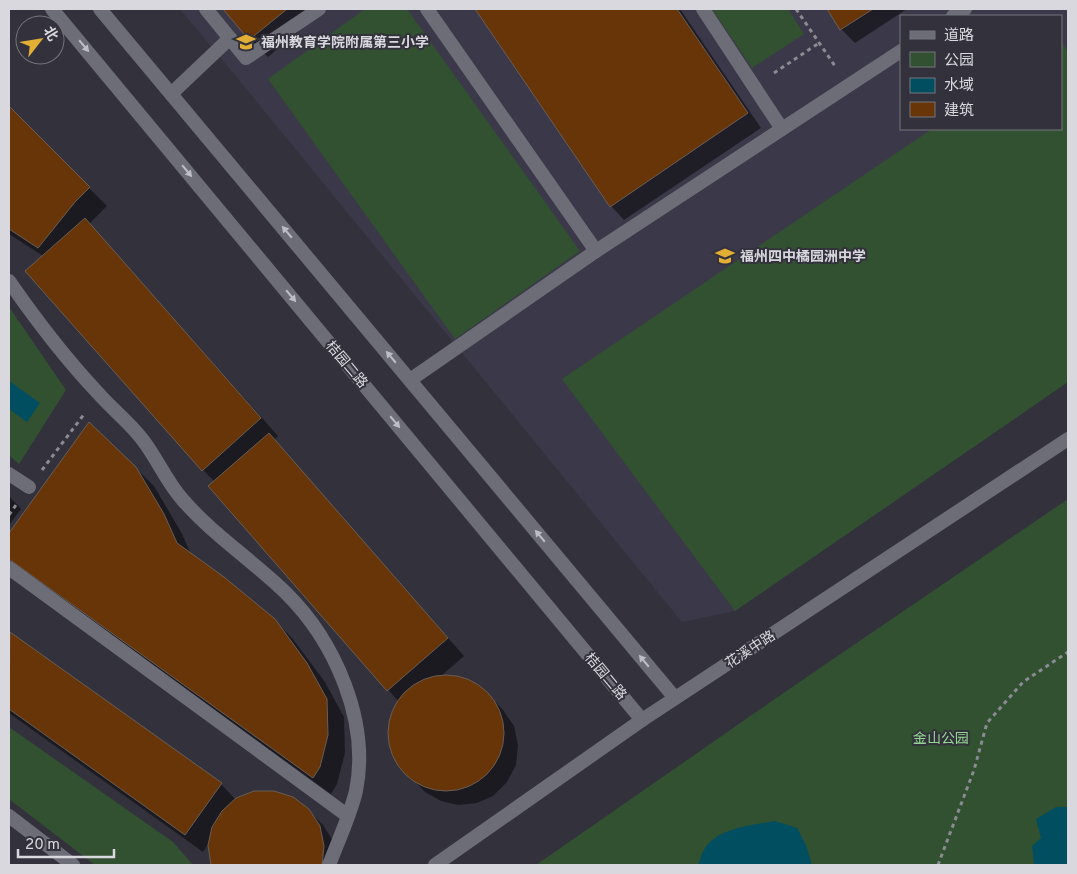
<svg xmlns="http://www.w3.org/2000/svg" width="1077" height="874" font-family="Overpass,'Noto Sans SC',sans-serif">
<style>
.built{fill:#3b3949;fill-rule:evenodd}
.green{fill:#325131}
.water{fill:#004e5f}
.shadow{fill:#0007}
.building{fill:#683509;stroke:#685e57}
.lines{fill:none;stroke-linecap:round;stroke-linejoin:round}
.path{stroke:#8c8b93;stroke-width:3;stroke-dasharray:4 4;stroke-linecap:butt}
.service{stroke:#6d6d78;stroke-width:14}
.tertiary{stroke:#6d6d78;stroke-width:14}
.oneway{fill:#bebdc5}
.labels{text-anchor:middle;stroke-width:4;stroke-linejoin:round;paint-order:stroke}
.poi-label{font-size:14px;font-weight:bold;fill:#d9d8df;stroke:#33323c;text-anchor:start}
.street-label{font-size:14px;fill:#d9d8df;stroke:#33323c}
.park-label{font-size:14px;fill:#92d790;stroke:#33323c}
</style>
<rect width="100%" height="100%" fill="#33323c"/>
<path class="built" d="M180 9H1068V382L735 611 682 622 235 75ZM901 16H1061V129H901Z"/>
<g class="green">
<path d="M365 9H407L580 251 455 339 268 79Z"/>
<path d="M712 9H788L804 34 752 68Z"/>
<path d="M1061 41 1068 52V382L735 611 562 379 932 129H1061Z"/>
<path d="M9 307 66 390 19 464 9 455Z"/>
<path d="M1068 499V865H536L798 683Z"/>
<path d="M9 727 173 842 193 865H95L9 799Z"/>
</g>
<g class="water">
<path d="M9 381 40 403 27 422 9 409Z"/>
<path d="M1056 807H1068V865H1034L1032 846 1041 838 1036 819Z"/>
<path d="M775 821 797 828 806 845 812 865H698C700 860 701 855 704 850 716 828 753 825 775 821Z"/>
</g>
<g class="shadow">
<path d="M225 9H325L268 57 250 39Z"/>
<path d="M477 9H680L761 128 624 220 611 206Z"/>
<path d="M828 9H907L855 43 841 29Z"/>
<path d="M9 108 107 206 89 224 278 436 274 440 464 656 440 677H454L473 683 489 695 503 710 514 726 518 745 516 765 507 782 493 796 477 803 458 805 441 801 425 792 398 764 391 747 389 729 393 711 399 702 210 486 215 482 203 470 43 256 9 234Z"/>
<path d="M90 424 154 486 181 532 191 554 274 620 292 638 325 682 344 717 345 753 337 784 331 794 16 568 9 561V535Z"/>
<path d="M9 496 21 509 9 525Z"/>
<path d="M10 634 221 784 236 800 308 810 323 825 333 841 337 865H212L209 843 203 852 9 713Z"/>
</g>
<g class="building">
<path d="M223 9H287L249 40Z"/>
<path d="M475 9H677L748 113 610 207Z"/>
<path d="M827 9H873L840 30Z"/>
<path d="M9 106 90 187 75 202 38 248 9 229Z"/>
<path d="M85 218 261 418 202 471 25 271Z"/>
<path d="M89 422 136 467 164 514 177 543 224 577 275 619 307 663 327 699 328 735 320 767 313 778 9 559V533Z"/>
<path d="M269 433 448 638 387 691 208 486Z"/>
<path d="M10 632 222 783 185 835 9 709Z"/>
<circle cx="446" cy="733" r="58"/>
<path d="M254 791H274L293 797 309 809 320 826 324 846 322 865H211L208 845 212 827 222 811 236 798Z"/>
</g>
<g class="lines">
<g class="path">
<path d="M796 9 835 66"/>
<path d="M774 73 819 43"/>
<path d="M42 470 85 413"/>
<path d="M9 515 16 505"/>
<path d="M938 865 974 770 987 723 1023 682 1068 652"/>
</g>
<g class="service">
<path d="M206 9 246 58 319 9"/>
<path d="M427 9 596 251"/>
<path d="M703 9 782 129"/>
<path d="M953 16 965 9"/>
<path d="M171 94 230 38"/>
<path d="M9 281C36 320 65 358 98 393 112 409 129 422 142 439 157 458 166 481 182 499 212 534 252 560 285 592 335 641 370 721 356 791 350 816 338 841 329 865"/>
<path d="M410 380 596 251 901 51"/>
<path d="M9 474 29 487"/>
<path d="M9 568 348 816"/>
<path d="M9 816 73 865"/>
</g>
<g class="tertiary">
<path d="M52 9 642 720"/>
<path d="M100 9 675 698"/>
<path d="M435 865 642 720 1068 439"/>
</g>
</g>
<defs><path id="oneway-solid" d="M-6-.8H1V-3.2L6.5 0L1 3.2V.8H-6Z" transform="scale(1.25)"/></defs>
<g class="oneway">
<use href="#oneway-solid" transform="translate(84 46) rotate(50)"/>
<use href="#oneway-solid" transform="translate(187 171) rotate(50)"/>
<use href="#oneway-solid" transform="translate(287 232) rotate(-130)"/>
<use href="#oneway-solid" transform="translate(291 296) rotate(50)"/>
<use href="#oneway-solid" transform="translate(391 357) rotate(-130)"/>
<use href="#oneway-solid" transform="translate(395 422) rotate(50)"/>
<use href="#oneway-solid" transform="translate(540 536) rotate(-130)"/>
<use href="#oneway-solid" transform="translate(644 661) rotate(-130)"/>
</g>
<defs>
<g id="school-bare" transform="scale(1.5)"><path d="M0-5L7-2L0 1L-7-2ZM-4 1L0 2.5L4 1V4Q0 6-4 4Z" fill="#e2af34" stroke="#33323c" stroke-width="2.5" paint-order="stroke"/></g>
</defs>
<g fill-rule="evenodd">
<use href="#school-bare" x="246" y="42"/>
<use href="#school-bare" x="725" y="256"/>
</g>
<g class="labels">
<g class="poi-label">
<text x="261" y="47">福州教育学院附属第三小学</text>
<text x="740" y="261">福州四中橘园洲中学</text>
</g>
<g class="street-label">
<text transform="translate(347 364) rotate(50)" y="5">桔园二路</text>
<text transform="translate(750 649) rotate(-33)" y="5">花溪中路</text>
<text transform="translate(606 676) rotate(50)" y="5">桔园二路</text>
</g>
<g class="park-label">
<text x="941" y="743">金山公园</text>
</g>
</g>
<rect width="1077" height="874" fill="none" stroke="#d9d8df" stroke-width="20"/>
<rect x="900" y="15" width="162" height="115" fill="#33323c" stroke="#75747d"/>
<rect x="910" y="31" width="25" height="8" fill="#6d6d78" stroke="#75747d"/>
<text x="944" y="40" font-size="15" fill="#d9d8df">道路</text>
<rect x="910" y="52" width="25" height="15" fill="#325131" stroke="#75747d"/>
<text x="944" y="65" font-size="15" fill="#d9d8df">公园</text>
<rect x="910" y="78" width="25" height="15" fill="#004e5f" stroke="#75747d"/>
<text x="944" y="90" font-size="15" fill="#d9d8df">水域</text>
<rect x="910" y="102" width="25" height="15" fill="#683509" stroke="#75747d"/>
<text x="944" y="115" font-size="15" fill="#d9d8df">建筑</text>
<g transform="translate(40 40) rotate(59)"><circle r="24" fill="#33323c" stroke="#75747d"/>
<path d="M0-4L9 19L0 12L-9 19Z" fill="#e2af34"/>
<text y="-8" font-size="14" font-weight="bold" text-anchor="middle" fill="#d9d8df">北</text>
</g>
<path d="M18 849v8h96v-8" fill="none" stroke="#d9d8df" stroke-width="2.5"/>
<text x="25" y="849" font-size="15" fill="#d9d8df" stroke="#33323c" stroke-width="4" paint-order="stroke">20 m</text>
</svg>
